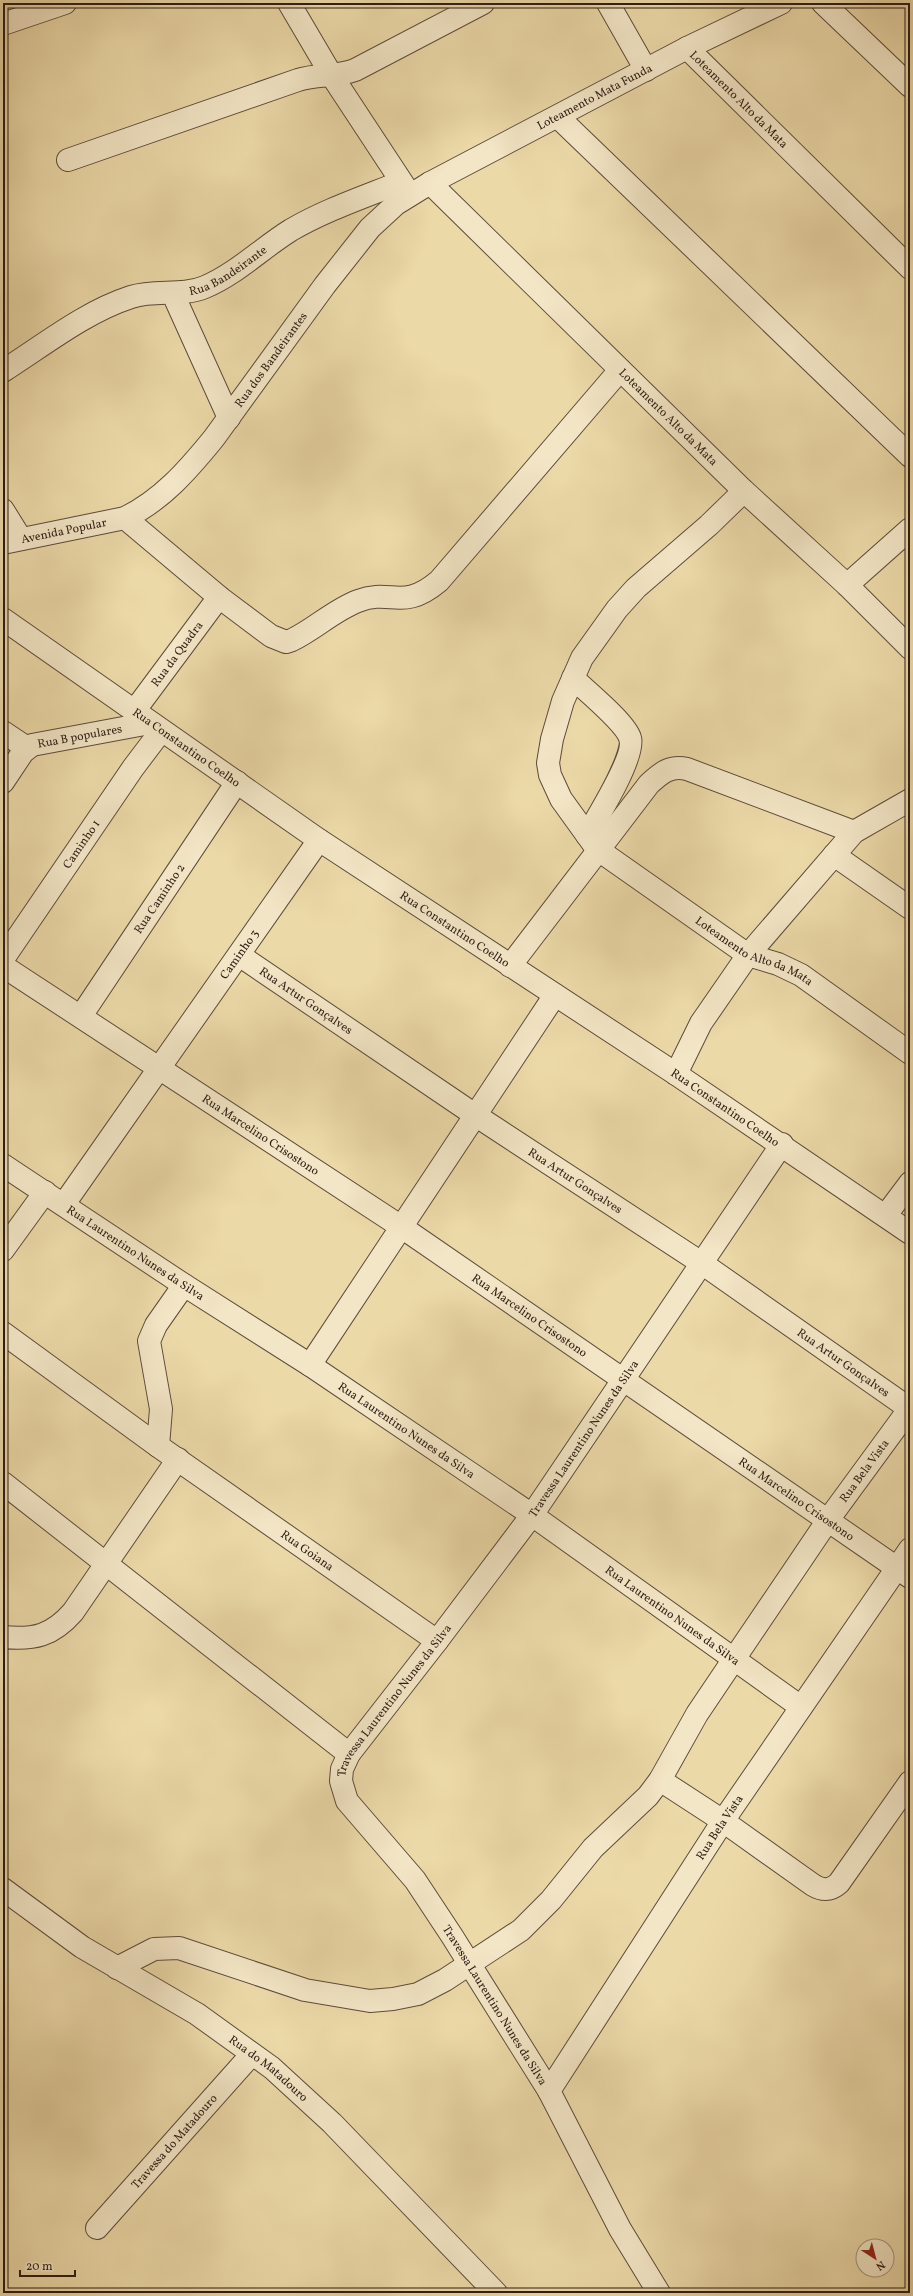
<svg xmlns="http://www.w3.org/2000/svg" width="913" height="2296" font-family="Vollkorn,serif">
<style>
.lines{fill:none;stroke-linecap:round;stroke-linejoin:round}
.minor-casing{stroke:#5d4b3a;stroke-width:24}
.minor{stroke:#f3e6c6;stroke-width:22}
.labels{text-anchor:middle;stroke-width:3.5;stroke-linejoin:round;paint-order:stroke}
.street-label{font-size:12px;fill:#2d1c15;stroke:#f3e6c6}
</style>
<rect width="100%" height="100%" fill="#ecd9a8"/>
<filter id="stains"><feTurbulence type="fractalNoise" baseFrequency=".005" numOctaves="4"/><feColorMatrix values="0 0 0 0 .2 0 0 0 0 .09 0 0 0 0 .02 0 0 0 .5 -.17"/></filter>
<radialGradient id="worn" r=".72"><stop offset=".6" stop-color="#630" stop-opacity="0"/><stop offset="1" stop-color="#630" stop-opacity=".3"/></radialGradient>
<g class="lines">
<g class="minor-casing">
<g id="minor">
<path d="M289 3 332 76 409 193"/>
<path d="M608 3 646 70"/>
<path d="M823 3 910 86"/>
<path d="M3 24 65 3"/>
<path id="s1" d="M687 48 910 268"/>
<path d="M558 117 910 456"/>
<path d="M68 160 298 80C317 74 336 77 355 70L483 3"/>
<path id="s2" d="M430 183 744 491 847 585 910 648"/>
<path d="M173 294 229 418"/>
<path id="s3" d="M3 371C44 345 85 312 131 297 156 289 181 297 205 287 236 274 262 248 291 230 325 210 364 197 401 182"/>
<path id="s4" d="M744 491 709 525 636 588 617 609 582 658 563 701 552 739 548 763 550 775 561 799 597 849 748 955 778 964 801 975 910 1053"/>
<path d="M3 510 21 539"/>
<path d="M125 518 219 597 271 636 286 642 292 640C315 629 334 610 358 601 392 588 402 612 439 581L620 370"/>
<path id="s5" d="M3 543 125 518C162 500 188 470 214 438L325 285 370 228 396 204 430 183 687 48 781 3"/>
<path d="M847 585 910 529"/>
<path id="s6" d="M3 619 319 840 676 1074 910 1233"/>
<path d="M573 678C586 691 625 722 630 738 636 755 597 818 587 835"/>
<path id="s7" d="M135 710 219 597"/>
<path d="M3 732 27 748"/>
<path id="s8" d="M3 782 23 752 32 745 150 723"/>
<path d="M834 855 910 908"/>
<path id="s9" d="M239 955 475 1115 703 1264 910 1409"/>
<path id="s10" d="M3 959 133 768 161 731"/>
<path id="s11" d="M3 966 400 1226 910 1577"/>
<path d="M510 966 649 784C661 773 670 765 687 769L854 832"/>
<path id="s12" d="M81 1016 237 782"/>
<path d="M676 1074 701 1023 748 955 854 832 910 800"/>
<path id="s13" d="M3 1165 184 1285 310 1365 532 1515 801 1707"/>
<path id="s14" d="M64 1204 319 840"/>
<path d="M886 1215 910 1183"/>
<path d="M3 1250 45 1192"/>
<path id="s15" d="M3 1333 158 1446 437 1641"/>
<path d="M310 1365 555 995"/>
<path d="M158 1446 161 1409 149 1341 156 1325 184 1285"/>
<path d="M3 1483 349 1754"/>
<path d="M3 1637C34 1640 52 1636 73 1612L178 1459"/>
<path d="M660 1780 723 1821 813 1885C823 1891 830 1891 839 1883L910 1782"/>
<path id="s16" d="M3 1889 82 1947 197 2014 272 2068 332 2123 496 2293"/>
<path id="s17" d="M117 1968 154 1949 179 1948 305 1990 370 2001 393 1999 418 1994 445 1980 521 1930 551 1900 593 1848 648 1796 660 1780 697 1714 734 1659 828 1520 910 1408"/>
<path id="s18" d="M549 2091 723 1821 910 1549"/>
<path id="s19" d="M97 2228 252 2054"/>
<path id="s20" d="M659 2293 620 2229 549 2091 452 1936 415 1880 347 1801 341 1781 342 1769 349 1754 437 1641 532 1515 782 1144"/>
</g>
</g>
<use href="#minor" class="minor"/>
</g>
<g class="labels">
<g class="street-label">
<text dy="4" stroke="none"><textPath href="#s5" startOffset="768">Loteamento Mata Funda</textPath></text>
<text dy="4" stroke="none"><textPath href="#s1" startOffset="73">Loteamento Alto da Mata</textPath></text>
<text dy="4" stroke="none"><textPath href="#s3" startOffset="251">Rua Bandeirante</textPath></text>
<text dy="4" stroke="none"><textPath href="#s5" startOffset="342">Rua dos Bandeirantes</textPath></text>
<text dy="4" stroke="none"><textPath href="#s2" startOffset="334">Loteamento Alto da Mata</textPath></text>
<text dy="4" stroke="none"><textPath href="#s5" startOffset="62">Avenida Popular</textPath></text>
<text dy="4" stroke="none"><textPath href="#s7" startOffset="70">Rua da Quadra</textPath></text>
<text dy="4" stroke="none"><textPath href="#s8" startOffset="96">Rua B populares</textPath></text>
<text dy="4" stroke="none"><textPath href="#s6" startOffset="224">Rua Constantino Coelho</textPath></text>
<text dy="4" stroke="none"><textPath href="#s10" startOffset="139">Caminho 1</textPath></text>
<text dy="4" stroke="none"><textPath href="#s12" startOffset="141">Rua Caminho 2</textPath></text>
<text dy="4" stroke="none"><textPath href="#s6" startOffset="548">Rua Constantino Coelho</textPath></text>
<text dy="4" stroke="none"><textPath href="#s4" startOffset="633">Loteamento Alto da Mata</textPath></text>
<text dy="4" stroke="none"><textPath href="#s14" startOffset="305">Caminho 3</textPath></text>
<text dy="4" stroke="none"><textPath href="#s9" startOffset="81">Rua Artur Gonçalves</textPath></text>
<text dy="4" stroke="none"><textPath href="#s6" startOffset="872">Rua Constantino Coelho</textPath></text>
<text dy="4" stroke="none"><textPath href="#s11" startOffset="308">Rua Marcelino Crisostono</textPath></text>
<text dy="4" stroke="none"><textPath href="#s9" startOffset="405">Rua Artur Gonçalves</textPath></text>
<text dy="4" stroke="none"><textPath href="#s13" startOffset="159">Rua Laurentino Nunes da Silva</textPath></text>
<text dy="4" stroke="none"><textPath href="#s11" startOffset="632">Rua Marcelino Crisostono</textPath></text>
<text dy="4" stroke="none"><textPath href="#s9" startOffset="729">Rua Artur Gonçalves</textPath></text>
<text dy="4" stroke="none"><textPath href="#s13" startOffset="483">Rua Laurentino Nunes da Silva</textPath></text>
<text dy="4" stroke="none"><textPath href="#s20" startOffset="1027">Travessa Laurentino Nunes da Silva</textPath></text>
<text dy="4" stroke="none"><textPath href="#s17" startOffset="1011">Rua Bela Vista</textPath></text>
<text dy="4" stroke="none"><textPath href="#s11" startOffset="956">Rua Marcelino Crisostono</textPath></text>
<text dy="4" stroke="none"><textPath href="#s15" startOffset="374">Rua Goiana</textPath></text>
<text dy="4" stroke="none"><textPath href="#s13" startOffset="807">Rua Laurentino Nunes da Silva</textPath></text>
<text dy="4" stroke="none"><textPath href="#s20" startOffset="703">Travessa Laurentino Nunes da Silva</textPath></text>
<text dy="4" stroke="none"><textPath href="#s18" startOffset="314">Rua Bela Vista</textPath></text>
<text transform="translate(495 2005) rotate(58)" y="4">Travessa Laurentino Nunes da Silva</text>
<text dy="4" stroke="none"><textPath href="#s16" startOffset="321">Rua do Matadouro</textPath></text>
<text dy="4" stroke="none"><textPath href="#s19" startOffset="116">Travessa do Matadouro</textPath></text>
</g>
</g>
<rect width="913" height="2296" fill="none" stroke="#ecd9a8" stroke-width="16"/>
<rect x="4" y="4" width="905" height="2288" fill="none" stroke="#2d1c15" stroke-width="2"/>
<rect x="8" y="8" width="897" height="2280" fill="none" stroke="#2d1c15"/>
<g transform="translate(875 2258) rotate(144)"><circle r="19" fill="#f3e6c6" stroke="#a4957f"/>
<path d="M0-3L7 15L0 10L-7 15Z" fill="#8f2418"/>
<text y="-6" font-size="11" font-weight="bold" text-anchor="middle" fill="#2d1c15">N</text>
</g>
<path d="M20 2270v6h55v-6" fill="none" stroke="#2d1c15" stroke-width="2"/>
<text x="26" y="2270" font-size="12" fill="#2d1c15" stroke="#f3e6c6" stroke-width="3" paint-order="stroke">20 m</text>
<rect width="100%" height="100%" filter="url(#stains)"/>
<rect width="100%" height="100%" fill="url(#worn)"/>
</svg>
